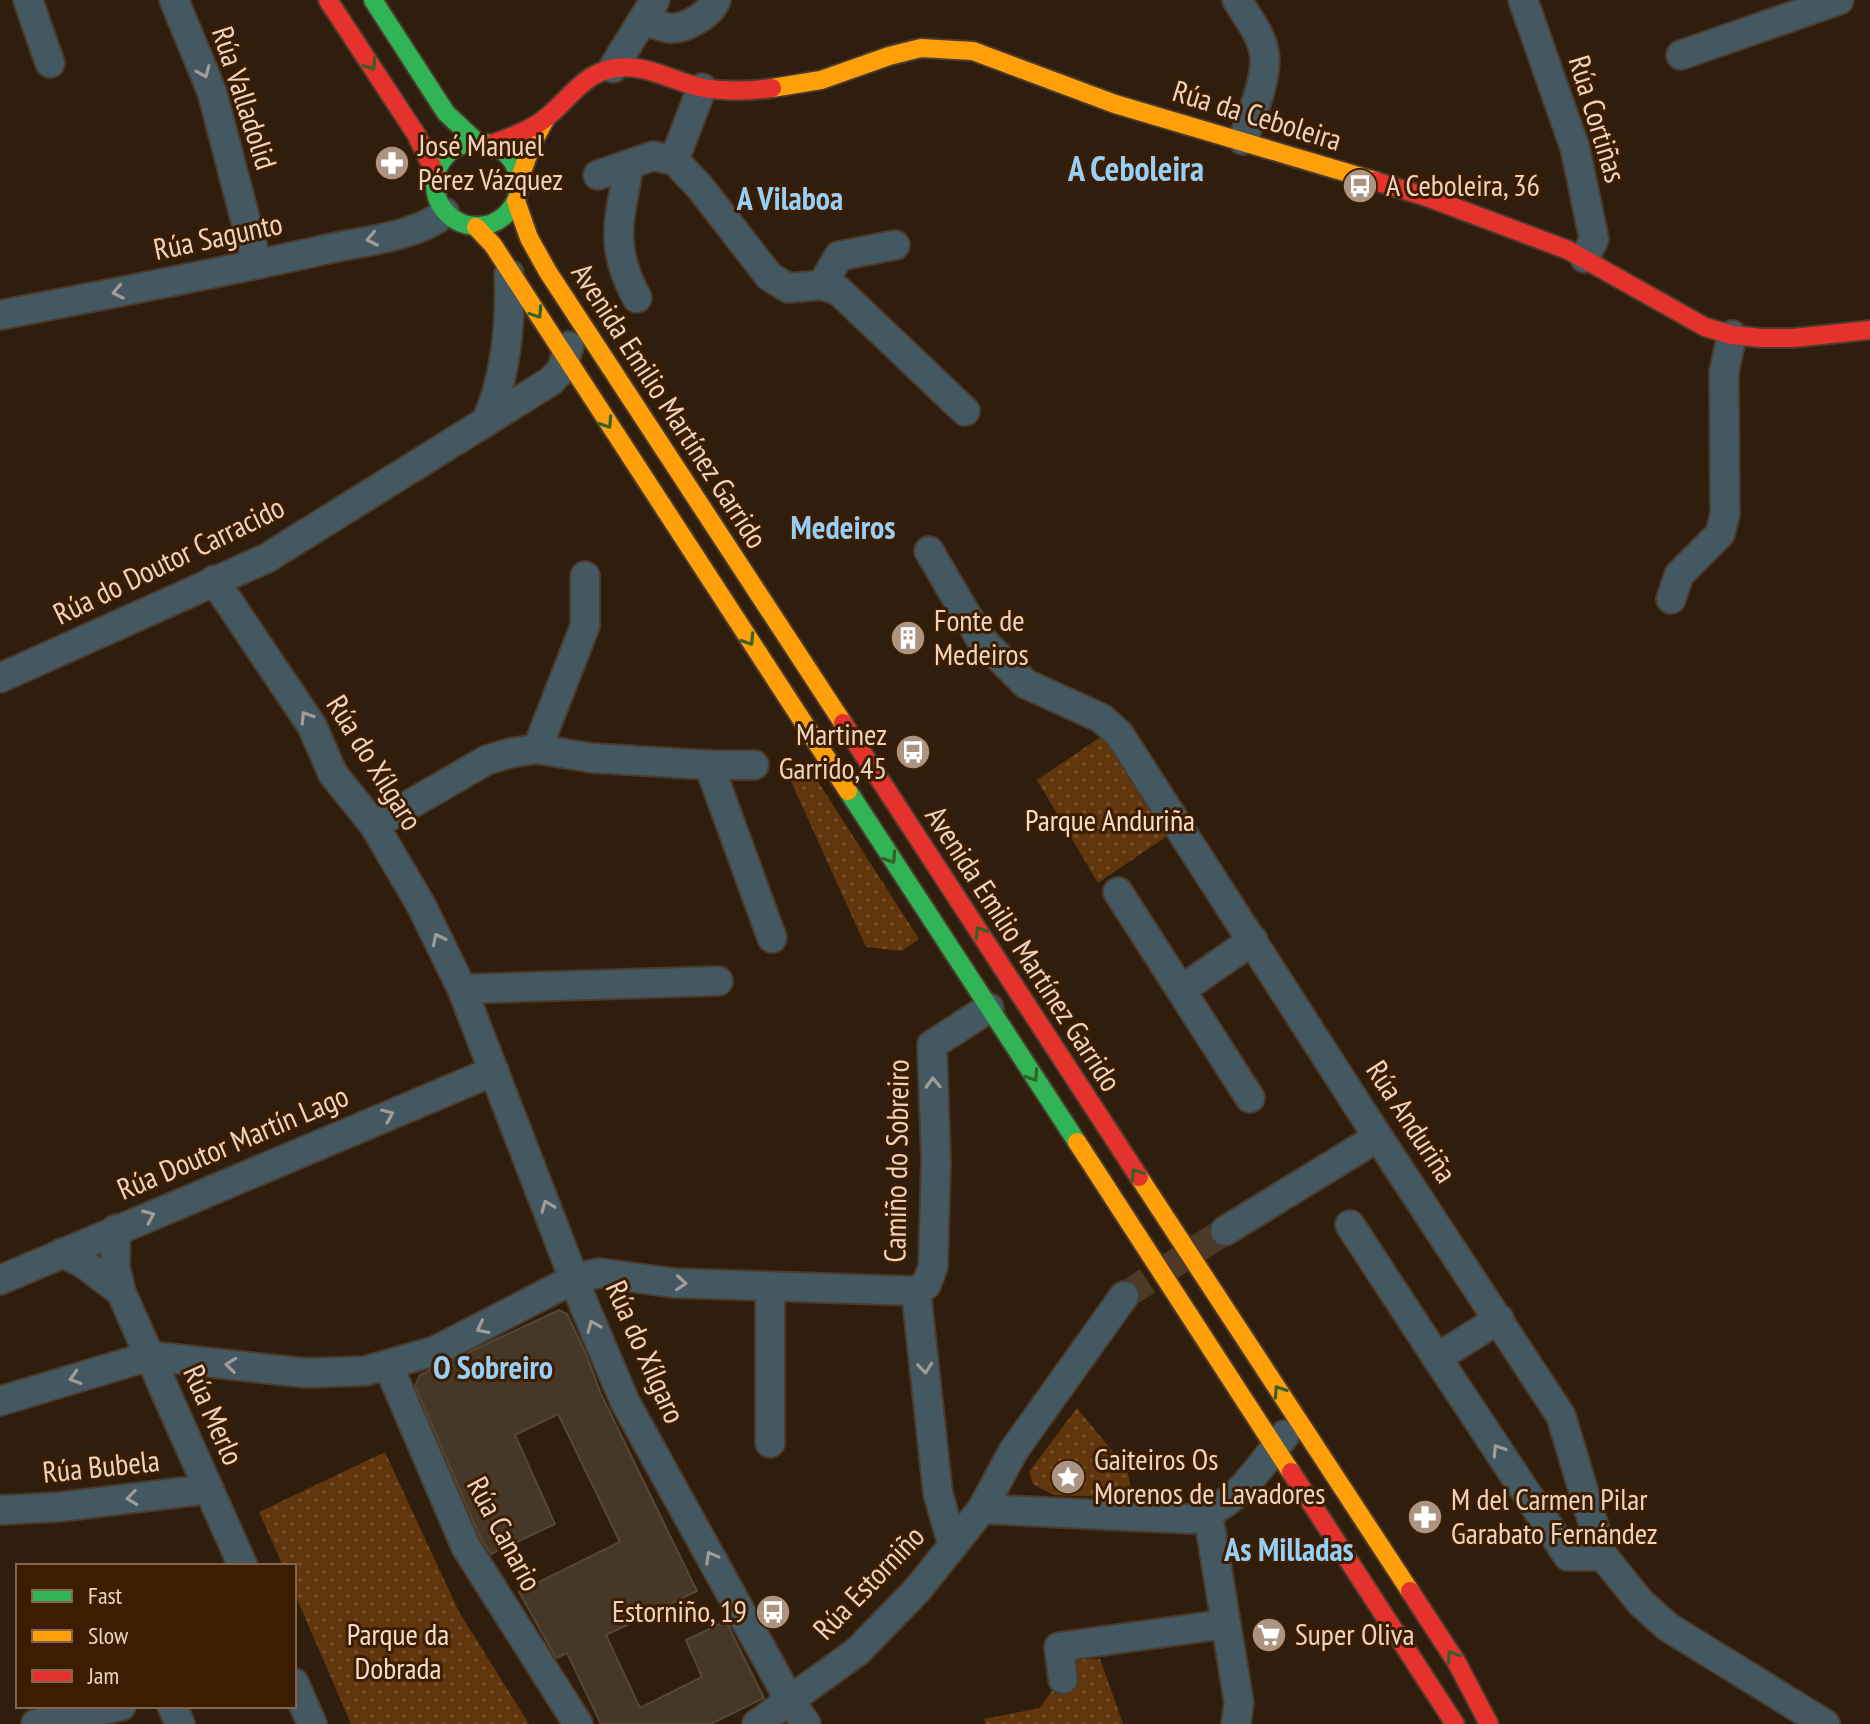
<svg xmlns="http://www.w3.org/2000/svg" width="1870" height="1724" font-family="'PT Sans Narrow',sans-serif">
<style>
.park{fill:url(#park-dots)}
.building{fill:#463828;stroke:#554734;stroke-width:2}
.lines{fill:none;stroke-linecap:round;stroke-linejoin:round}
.street-tunnel{stroke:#4c3928;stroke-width:28;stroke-dasharray:28 14;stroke-linecap:butt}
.street-casing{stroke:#4b3b2c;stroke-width:32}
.fast-casing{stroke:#4b3b2c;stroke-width:22}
.slow-casing{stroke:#4b3b2c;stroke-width:22}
.jam-casing{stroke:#4b3b2c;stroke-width:22}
.street{stroke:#445862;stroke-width:28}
.fast{stroke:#30b455;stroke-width:18}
.slow{stroke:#ff9f0a;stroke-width:18}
.jam{stroke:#e5322d;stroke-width:18}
.oneway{stroke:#376126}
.oneway2{stroke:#a29c96}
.labels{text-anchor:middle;stroke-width:6;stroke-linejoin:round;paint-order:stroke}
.street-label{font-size:30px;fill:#eed4c0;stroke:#3c1d00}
.poi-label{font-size:30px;fill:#eed4c0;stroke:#3c1d00;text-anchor:start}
.park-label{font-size:30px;fill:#f6ddca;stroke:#3c1d00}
.neighbourhood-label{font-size:32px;font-weight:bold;fill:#97cff7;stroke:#3c1d00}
.quarter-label{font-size:34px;font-weight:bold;fill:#97cff7;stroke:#3c1d00}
</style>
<defs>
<pattern id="park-dots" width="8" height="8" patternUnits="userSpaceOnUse" patternTransform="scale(2)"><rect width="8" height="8" fill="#61360c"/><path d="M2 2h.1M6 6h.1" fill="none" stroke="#78522e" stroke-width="1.8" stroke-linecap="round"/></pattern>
</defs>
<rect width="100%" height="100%" fill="#2f1e0d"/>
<g class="park">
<path d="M1102 736 1170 834 1098 883 1037 780Z"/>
<path d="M808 766 919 939 902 951 866 947 789 777Z"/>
<path d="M1077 1408 1127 1469 1133 1498 1053 1495 1033 1484 1029 1472Z"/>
<path d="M385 1452 459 1612 529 1724H351L294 1592V1566H283L259 1512Z"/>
<path d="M1076 1659H1100L1123 1724H986L984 1719 1040 1708 1054 1688 1073 1685Z"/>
</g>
<path class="building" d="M559 1310 567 1314 586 1354 601 1394 697 1591 606 1635 640 1708 702 1677 686 1640 726 1621 764 1698 711 1724H601L567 1653 556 1658 519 1592 620 1542 558 1414 515 1435 555 1524 491 1554 481 1539 415 1386 420 1375Z"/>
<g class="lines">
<path class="street-tunnel" d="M1124 1296 1225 1231"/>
<g class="street-casing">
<g id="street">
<path d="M28 0 50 63"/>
<path d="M174 0 212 92 257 264"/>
<path d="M1237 0C1246 16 1261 33 1264 52 1269 74 1251 118 1243 140"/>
<path d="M1523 0 1575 148 1594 239 1585 258"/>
<path d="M644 21C652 23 661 27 669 28 684 30 711 14 716 0"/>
<path d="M1681 55 1839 0"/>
<path d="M613 68 655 0"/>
<path d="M674 160 699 186 769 276 788 288 822 285 839 291 965 411"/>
<path d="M629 166C619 221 609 246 637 298"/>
<path d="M598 175 653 156 674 160 702 88"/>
<path d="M822 285 839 256 895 245"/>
<path d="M0 315C108 294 216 274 323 250 362 241 414 238 445 213"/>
<path d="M486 422C506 378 511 322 509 274"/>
<path d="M929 551 980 638 1026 684 1101 718 1119 734 1378 1137 1561 1416 1603 1556 1641 1603 1668 1627 1825 1724"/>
<path d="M214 580 312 726 333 774 374 825 421 905 462 989 584 1305 625 1402 789 1699 806 1724"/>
<path d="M1671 599 1679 575 1720 534 1725 514 1724 372 1732 335"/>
<path d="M0 678 267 558 551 381 562 369 569 346"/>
<path d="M537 749 585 626V576"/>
<path d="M709 765H754"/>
<path d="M374 825 487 760 510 753 537 749 592 758 709 765 772 938"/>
<path d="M1118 892 1250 1098"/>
<path d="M462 989 718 981"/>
<path d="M1181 990 1253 940"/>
<path d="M1350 1225 1437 1358"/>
<path d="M116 1229 115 1266 121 1292 243 1566"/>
<path d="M1225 1231 1378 1137"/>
<path d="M62 1253 83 1263 121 1292"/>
<path d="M0 1280 494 1071"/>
<path d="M916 1291 938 1494 953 1546"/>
<path d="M1499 1319 1437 1358 1568 1556H1603"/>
<path d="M388 1365 466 1547 578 1724"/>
<path d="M0 1401 150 1356 306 1373 365 1371 435 1351 576 1278 599 1273 674 1283 916 1291 926 1285 933 1267 936 1161 932 1045 989 1008"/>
<path d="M770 1443V1287"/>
<path d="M982 1509 1190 1519C1238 1506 1255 1472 1285 1435"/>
<path d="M0 1510 59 1507 209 1489"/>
<path d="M1208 1514 1239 1703 1236 1724"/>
<path d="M1063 1679 1059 1647 1226 1624"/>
<path d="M294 1683 312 1724"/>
<path d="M172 1706 180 1724"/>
<path d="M36 1724 121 1706"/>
<path d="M757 1724 858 1651 918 1589 982 1509 1014 1450 1124 1296"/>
</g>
</g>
<g class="fast-casing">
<g id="fast">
<path d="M373 0 446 113 477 142"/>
<circle cx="477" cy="184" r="42"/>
<path d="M848 791 1077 1142"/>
</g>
</g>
<g class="slow-casing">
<g id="slow">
<path d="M772 88 821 80 889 56 921 48 973 51 1115 104 1375 181"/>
<path d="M519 180 533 142 546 118"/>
<path d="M516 201 529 238 548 272 843 723"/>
<path d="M476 227 493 245 848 791"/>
<path d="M1077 1142 1291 1472"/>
<path d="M1139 1177 1410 1591"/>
</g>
</g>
<g class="jam-casing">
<g id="jam">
<path d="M328 0 416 134 435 173"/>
<path d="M492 144C511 137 531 130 547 117 567 101 583 75 610 69 644 61 672 82 704 88 727 92 749 91 772 88"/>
<path d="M1375 181 1427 197 1568 250 1705 327 1732 335 1762 338H1793L1870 330"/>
<path d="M843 723 1139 1177"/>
<path d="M1291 1472 1455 1724"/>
<path d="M1410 1591 1457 1663 1489 1724"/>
</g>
</g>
<use href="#street" class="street"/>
<use href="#fast" class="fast"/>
<use href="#slow" class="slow"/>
<use href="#jam" class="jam"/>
</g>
<defs><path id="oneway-chevron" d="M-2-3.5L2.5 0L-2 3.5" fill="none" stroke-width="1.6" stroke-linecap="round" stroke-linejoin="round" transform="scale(2)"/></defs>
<g class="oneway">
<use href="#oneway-chevron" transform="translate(371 65) rotate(56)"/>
<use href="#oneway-chevron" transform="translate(537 313) rotate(57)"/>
<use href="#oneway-chevron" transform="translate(607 423) rotate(57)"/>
<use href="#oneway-chevron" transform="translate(749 640) rotate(57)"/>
<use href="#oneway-chevron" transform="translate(891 858) rotate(57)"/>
<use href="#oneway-chevron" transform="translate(980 932) rotate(-123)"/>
<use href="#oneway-chevron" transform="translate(1033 1076) rotate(57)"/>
<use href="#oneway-chevron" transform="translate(1136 1174) rotate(-123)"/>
<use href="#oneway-chevron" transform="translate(1279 1391) rotate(-123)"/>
<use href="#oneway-chevron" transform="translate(1452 1656) rotate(-123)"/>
</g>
<g class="oneway2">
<use href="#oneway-chevron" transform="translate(204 72) rotate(67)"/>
<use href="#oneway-chevron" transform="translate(372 239) rotate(168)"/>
<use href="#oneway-chevron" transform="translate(118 292) rotate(169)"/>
<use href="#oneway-chevron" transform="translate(306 717) rotate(-123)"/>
<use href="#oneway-chevron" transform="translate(438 939) rotate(-116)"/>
<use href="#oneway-chevron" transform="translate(933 1083) rotate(-92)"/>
<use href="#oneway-chevron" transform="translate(388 1115) rotate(-23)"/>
<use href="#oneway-chevron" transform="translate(547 1206) rotate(-112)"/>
<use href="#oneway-chevron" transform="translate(149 1216) rotate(-23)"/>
<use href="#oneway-chevron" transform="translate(681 1283) rotate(4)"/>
<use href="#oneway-chevron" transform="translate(593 1326) rotate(-113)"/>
<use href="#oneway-chevron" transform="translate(482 1328) rotate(153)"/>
<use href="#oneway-chevron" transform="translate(231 1365) rotate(-174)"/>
<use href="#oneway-chevron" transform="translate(925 1368) rotate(84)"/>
<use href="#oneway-chevron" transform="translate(75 1378) rotate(163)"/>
<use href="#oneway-chevron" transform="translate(1498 1450) rotate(-123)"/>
<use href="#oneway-chevron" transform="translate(132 1498) rotate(173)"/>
<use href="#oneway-chevron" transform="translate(711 1557) rotate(-119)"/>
</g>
<defs>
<g id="pharmacy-disc" transform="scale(1.8)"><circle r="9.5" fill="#ab9481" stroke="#3c1d00"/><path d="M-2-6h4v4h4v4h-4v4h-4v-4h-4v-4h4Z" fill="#fff"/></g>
<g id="bus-disc" transform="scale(1.8)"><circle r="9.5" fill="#ab9481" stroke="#3c1d00"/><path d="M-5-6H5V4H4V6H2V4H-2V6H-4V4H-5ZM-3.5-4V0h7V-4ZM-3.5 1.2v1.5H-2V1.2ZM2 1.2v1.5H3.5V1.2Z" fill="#fff"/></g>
<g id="building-disc" transform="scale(1.8)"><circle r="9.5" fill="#ab9481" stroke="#3c1d00"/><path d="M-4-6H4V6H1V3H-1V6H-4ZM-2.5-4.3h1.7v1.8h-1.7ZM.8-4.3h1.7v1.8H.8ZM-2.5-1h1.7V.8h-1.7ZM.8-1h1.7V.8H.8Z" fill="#fff"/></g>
<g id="sight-disc" transform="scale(1.8)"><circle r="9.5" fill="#ab9481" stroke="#3c1d00"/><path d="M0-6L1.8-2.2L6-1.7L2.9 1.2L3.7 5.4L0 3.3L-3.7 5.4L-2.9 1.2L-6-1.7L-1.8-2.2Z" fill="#fff"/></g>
<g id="supermarket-disc" transform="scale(1.8)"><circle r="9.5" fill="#ab9481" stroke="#3c1d00"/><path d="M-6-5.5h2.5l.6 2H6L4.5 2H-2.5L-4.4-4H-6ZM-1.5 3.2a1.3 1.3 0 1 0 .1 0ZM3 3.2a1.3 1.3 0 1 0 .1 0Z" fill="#fff"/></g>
</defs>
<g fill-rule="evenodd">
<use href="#pharmacy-disc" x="392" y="163"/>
<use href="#bus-disc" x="1360" y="186"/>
<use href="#building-disc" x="908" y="638"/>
<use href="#bus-disc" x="913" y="752"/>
<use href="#sight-disc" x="1068" y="1477"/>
<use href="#pharmacy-disc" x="1425" y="1517"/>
<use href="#bus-disc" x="773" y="1612"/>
<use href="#supermarket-disc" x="1269" y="1635"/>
</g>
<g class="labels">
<g class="street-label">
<text transform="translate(244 98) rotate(72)" y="10">Rúa Valladolid</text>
<text transform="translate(1257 116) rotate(17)" y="10">Rúa da Ceboleira</text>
<text transform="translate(1597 119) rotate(73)" y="10">Rúa Cortiñas</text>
<text transform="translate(218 237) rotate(-12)" y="10">Rúa Sagunto</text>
<text transform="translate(669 406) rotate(57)" y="10">Avenida Emilio Martínez Garrido</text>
<text transform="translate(169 561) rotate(-26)" y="10">Rúa do Doutor Carracido</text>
<text transform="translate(374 763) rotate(58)" y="10">Rúa do Xílgaro</text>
<text transform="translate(1023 949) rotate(57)" y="10">Avenida Emilio Martínez Garrido</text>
<text transform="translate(1411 1122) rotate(57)" y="10">Rúa Anduriña</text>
<text transform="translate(233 1143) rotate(-23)" y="10">Rúa Doutor Martín Lago</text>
<text transform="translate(897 1161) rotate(-89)" y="10">Camiño do Sobreiro</text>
<text transform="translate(645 1352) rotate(66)" y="10">Rúa do Xílgaro</text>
<text transform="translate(213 1415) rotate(66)" y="10">Rúa Merlo</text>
<text transform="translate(101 1467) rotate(-6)" y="10">Rúa Bubela</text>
<text transform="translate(504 1534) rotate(62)" y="10">Rúa Canario</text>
<text transform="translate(869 1583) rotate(-46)" y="10">Rúa Estorniño</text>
</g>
<g class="poi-label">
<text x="418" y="156">José Manuel<tspan x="418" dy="34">Pérez Vázquez</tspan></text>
<text x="1386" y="196">A Ceboleira, 36</text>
<text x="934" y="631">Fonte de<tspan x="934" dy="34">Medeiros</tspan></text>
<text x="887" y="745" text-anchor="end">Martinez<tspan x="887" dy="34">Garrido,45</tspan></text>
<text x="1094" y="1470">Gaiteiros Os<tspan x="1094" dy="34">Morenos de Lavadores</tspan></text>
<text x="1451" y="1510">M del Carmen Pilar<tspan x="1451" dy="34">Garabato Fernández</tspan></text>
<text x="747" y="1622" text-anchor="end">Estorniño, 19</text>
<text x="1295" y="1645">Super Oliva</text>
</g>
<g class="park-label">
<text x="1110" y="831">Parque Anduriña</text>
<text x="398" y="1645">Parque da<tspan x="398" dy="34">Dobrada</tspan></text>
</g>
<g class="neighbourhood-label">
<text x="790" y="210">A Vilaboa</text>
<text x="843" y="539">Medeiros</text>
<text x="493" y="1379">O Sobreiro</text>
<text x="1289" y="1561">As Milladas</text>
</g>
<g class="quarter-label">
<text x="1136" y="181">A Ceboleira</text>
</g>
</g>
<rect x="16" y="1564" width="280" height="144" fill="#3c1d00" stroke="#83664d" stroke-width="2"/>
<rect x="32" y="1590" width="40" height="12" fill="#30b455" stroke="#83664d" stroke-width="2"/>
<text x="88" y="1604" font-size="24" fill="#eed4c0">Fast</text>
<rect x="32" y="1630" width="40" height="12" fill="#ff9f0a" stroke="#83664d" stroke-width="2"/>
<text x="88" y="1644" font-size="24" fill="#eed4c0">Slow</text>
<rect x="32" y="1670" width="40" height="12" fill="#e5322d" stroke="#83664d" stroke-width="2"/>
<text x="88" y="1684" font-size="24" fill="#eed4c0">Jam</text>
</svg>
